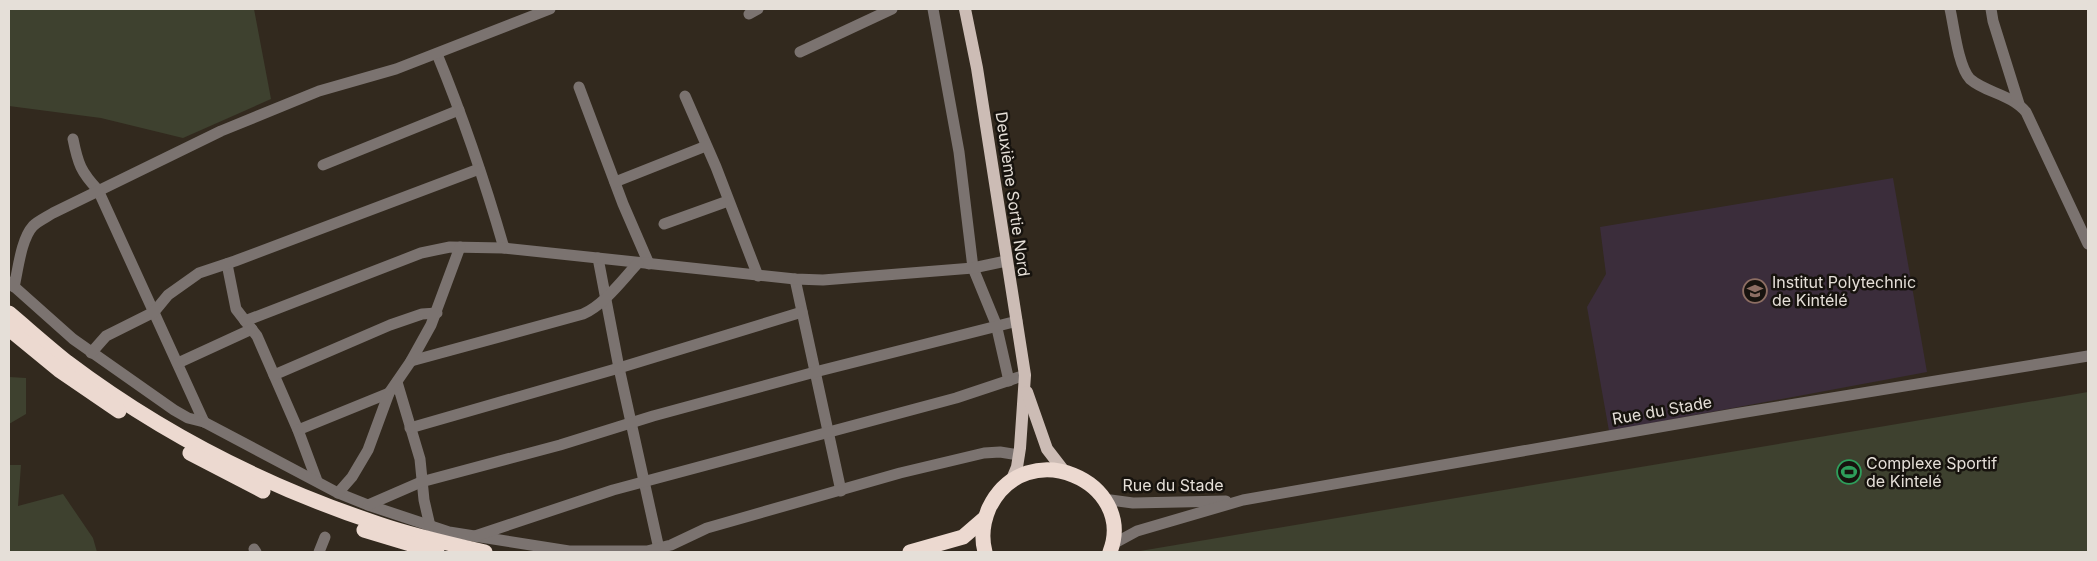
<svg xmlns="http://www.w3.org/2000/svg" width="2097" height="561" font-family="Inter,sans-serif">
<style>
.education{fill:#3b2d3b}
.green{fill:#3e412f}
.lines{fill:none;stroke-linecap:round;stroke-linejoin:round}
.minor{stroke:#7b7370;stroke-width:11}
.major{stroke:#ccbcb5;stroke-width:12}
.highway{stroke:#ecd9d0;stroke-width:15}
.labels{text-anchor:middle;stroke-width:5;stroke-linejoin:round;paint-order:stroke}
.street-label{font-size:16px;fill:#e5dfd8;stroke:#17130e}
.poi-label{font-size:16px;fill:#e5dfd8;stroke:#17130e;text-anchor:start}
</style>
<rect width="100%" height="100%" fill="#32291e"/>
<path class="education" d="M1893 178 1927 372 1609 431 1587 307 1606 274 1600 227Z"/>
<g class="green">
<path d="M9 9H254L271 99 183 138 101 118 9 106Z"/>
<path d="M9 377 26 378V414L9 424Z"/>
<path d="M2088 392V552L1140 551Z"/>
<path d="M9 465H21L18 506 63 494 93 538 97 552H9Z"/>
</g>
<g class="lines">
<g class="minor">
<path d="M933 9 959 152 973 268 996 324 1009 381"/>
<path d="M1950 9C1954 26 1958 66 1970 79 1986 93 2011 94 2026 112L2088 244"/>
<path d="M1991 9 1993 21 2019 104"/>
<path d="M749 14 758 9"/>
<path d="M800 52 892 9"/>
<path d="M437 54C463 117 485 182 504 248"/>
<path d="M579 87 623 204 649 264"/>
<path d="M685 96 716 167 758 276"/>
<path d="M73 139C78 164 81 172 98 190L204 422"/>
<path d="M323 165 459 110"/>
<path d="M615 182 706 146"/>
<path d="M664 224 728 201"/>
<path d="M598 258 619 368 659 549"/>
<path d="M227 264 236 309 257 336 298 430 317 481"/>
<path d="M795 279 841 491"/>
<path d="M9 282 73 339 174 410 188 418 204 422 338 493 368 505 449 532 569 551H647L671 545 707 528 900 473 984 453 1000 452 1019 455"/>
<path d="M14 287C18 270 21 239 33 226 38 221 47 217 53 213L221 131 319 91 396 69 550 9"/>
<path d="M245 321 421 253 450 247 504 248 795 279 823 280 973 268 1006 261"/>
<path d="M91 353 106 336 154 312 168 295 199 273 235 261 479 169"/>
<path d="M411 361 583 314C605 304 622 280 638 263"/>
<path d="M178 363 252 329"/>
<path d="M274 375 390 325 422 314 437 313"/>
<path d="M397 382 420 459 424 500 430 526"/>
<path d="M410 428 619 368 802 312"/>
<path d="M298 430 389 393"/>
<path d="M338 493 352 477 368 450 389 393 411 361 431 325 460 247"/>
<path d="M1103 499 1133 503 1226 501"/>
<path d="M368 505 421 482 560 445 653 416 815 372 1017 321"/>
<path d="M475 536 613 490 956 398 1025 375"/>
<path d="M1113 544 1137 531 1243 500 1734 414 2088 356"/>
<path d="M254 549 256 552"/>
<path d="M319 552 325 537"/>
</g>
<g class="major">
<path d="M965 9 977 68 1025 375 1020 448 1017 467 1012 479"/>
<path d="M1027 392 1047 449 1064 471"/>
</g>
<g class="highway">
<path d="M9 313C28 329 47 346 67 362 161 433 267 487 379 524 414 536 450 544 485 552"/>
<path d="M9 329 59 370 119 411"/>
<path d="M190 453 263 491"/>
<path d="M364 530 437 552"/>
<path d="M910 552 963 537 985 518"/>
<path d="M985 552C981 537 983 522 989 508 1026 432 1137 482 1110 552"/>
</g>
</g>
<defs>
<g id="university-ring" transform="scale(1.25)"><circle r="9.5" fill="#17130e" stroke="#8d6e63" stroke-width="1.5"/><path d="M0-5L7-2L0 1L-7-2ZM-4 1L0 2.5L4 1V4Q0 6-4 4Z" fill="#8d6e63"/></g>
<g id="stadium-ring" transform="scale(1.25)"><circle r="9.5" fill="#17130e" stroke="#2e9e5b" stroke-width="1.5"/><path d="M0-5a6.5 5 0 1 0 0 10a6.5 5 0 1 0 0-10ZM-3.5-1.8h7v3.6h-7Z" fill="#2e9e5b"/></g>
</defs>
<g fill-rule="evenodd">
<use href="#university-ring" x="1755" y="291"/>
<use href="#stadium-ring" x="1849" y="472"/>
</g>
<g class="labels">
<g class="street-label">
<text transform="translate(1013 194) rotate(82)" y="6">Deuxième Sortie Nord</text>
<text transform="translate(1662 410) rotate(-10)" y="6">Rue du Stade</text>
<text x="1173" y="491">Rue du Stade</text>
</g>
<g class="poi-label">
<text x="1772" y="288">Institut Polytechnic<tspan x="1772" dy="18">de Kintélé</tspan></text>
<text x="1866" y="469">Complexe Sportif<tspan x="1866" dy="18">de Kintelé</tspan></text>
</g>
</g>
<rect width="2097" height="561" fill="none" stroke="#e5dfd8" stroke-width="20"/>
</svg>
